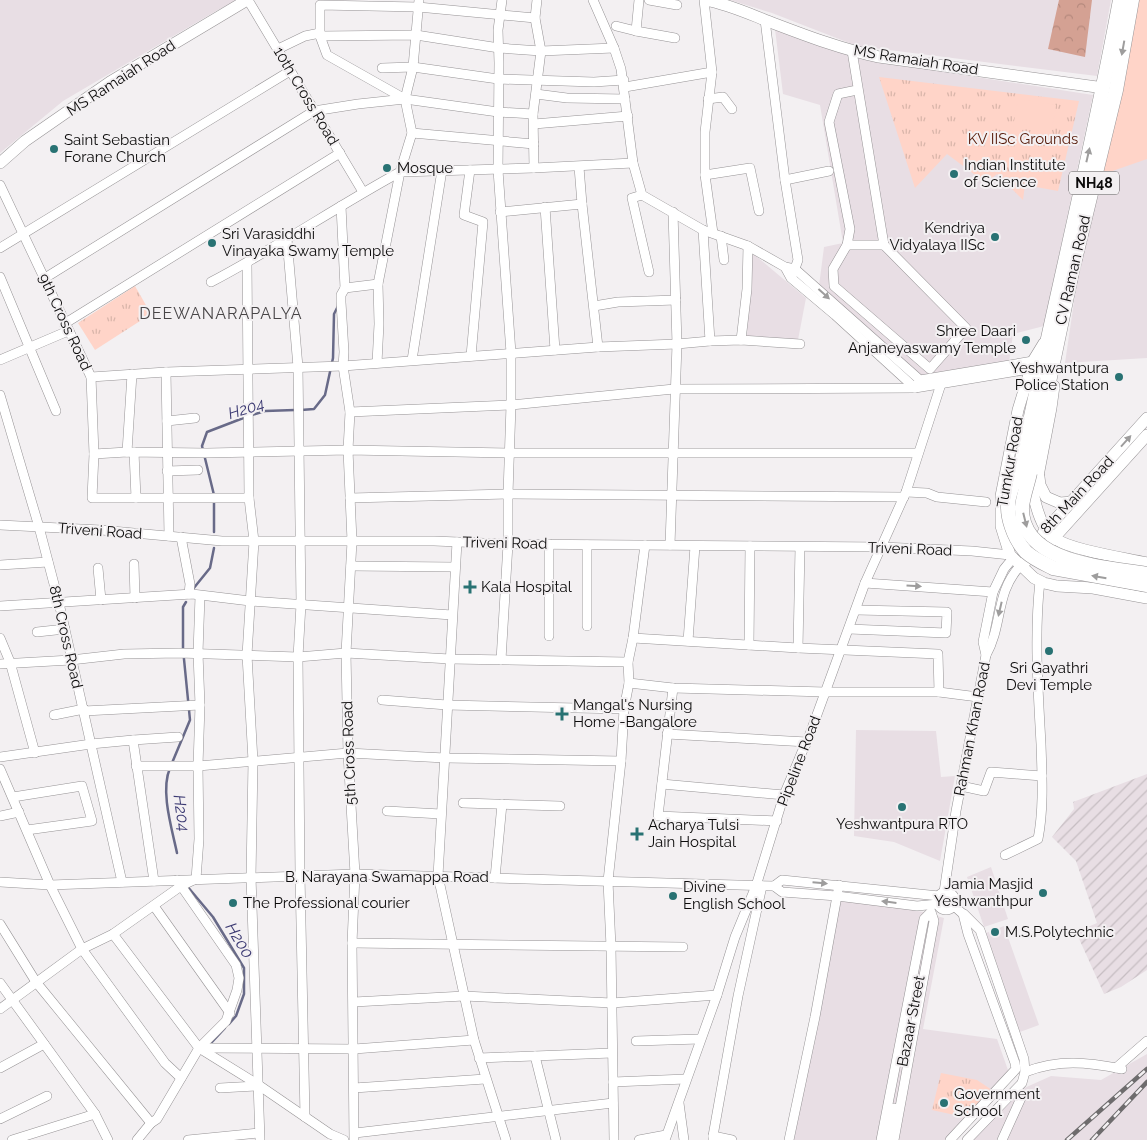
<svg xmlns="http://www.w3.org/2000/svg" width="1147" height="1140" font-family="Raleway,sans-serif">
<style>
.built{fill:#e8dee4}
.industrial{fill:url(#industrial-furrows)}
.grass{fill:url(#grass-tufts)}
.forest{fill:url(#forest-crowns)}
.pitch{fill:#ffd4c8}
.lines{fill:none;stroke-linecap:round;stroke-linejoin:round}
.stream{stroke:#686a88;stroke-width:2.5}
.minor-casing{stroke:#969395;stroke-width:10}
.major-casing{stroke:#969395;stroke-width:12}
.highway-casing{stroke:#969395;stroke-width:15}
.minor{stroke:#fff;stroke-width:9}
.major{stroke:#fff;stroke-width:11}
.highway{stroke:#fff;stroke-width:14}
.rail-casing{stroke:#6e6c6d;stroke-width:4.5}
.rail{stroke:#f3f0f2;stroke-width:2.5;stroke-dasharray:8;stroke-linecap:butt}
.highway-bridge-casing{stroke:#969395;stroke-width:15;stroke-linecap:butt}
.highway-bridge{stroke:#fff;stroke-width:14}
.oneway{fill:#9e9d9d}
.poi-dot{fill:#287273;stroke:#f3f0f2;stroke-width:2}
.labels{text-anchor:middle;stroke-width:4;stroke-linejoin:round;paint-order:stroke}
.shield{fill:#f3f0f2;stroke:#515050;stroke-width:1}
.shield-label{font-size:14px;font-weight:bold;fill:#0c0b0b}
.street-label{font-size:15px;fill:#0c0b0b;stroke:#f3f0f2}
.park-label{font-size:15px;fill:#551907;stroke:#f3f0f2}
.poi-label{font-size:15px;fill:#0c0b0b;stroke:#f3f0f2;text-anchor:start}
.neighbourhood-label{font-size:16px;letter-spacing:1px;fill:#484547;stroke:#f3f0f2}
.water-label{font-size:16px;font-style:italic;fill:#3c3a73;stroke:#f3f0f2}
</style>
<defs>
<pattern id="industrial-furrows" width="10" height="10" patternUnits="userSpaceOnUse" patternTransform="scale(1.25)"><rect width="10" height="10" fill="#e8dee4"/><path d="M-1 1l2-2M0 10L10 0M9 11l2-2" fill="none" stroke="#c6bdc2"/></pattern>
<pattern id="grass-tufts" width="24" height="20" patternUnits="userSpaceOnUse" patternTransform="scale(1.25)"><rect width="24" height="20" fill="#ffd4c8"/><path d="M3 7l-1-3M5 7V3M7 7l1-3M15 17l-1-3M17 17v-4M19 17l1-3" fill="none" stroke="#d9b5aa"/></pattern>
<pattern id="forest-crowns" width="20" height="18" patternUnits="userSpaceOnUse" patternTransform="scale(1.25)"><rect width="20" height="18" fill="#d4a193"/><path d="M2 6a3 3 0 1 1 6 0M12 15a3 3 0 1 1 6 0" fill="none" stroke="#b5897d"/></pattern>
</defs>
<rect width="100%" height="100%" fill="#f3f0f2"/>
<g class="built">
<path d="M0 0H238L216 11 63 101 0 153Z"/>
<path d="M730 0H1111L1097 76 857 46 772 13Z"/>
<path d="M1138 0H1147V358L1065 363 1078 274Z"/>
<path d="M775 29 860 59 1093 95 1044 326 1013 334 1009 362 923 377 819 286 824 247 843 243 820 105 783 94Z"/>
<path d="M750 251 806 298 798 340 747 336Z"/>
<path d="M856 730 936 731 941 777 955 776 940 861 894 842 854 836Z"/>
<path d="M991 867 1008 919 984 927 967 877Z"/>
<path d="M841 897 923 912 944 918 923 1029 997 1039 1009 1073 964 1117 945 1140H794Z"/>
<path d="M1004 926 1039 1025 1020 1032 986 933Z"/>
<path d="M1147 1054V1140H970L1013 1093 1051 1076 1101 1080Z"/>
</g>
<path class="industrial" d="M1147 774V970L1121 987 1104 994 1076 932 1097 923 1076 861 1052 837 1074 809 1073 802Z"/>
<g class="grass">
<path d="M879 77 1079 101 1058 191 1025 185 1023 200 997 174 986 183 947 154 915 188Z"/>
<path d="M135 286 151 314 95 350 78 323Z"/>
<path d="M941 1073 977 1080 992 1090 964 1117 932 1110Z"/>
</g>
<path class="forest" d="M1059 0H1092L1085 57 1048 49Z"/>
<g class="pitch">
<path d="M1139 0H1147V159L1101 175 1121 91Z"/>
<path d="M1018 99 1056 105 1051 134 1013 127Z"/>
</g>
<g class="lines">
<g class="stream">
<path d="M301 410 314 409 325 395 333 358 334 314 338 306"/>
<path d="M252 415 265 411 295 410"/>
<path d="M214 495 202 446 207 432 246 417"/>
<path d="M214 532V500"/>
<path d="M193 589 210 568 214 548"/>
<path d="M172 763 190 720 183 649V607L186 602"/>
<path d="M170 768C160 791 172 829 177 853"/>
<path d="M187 886 213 917 244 968V994L236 1016 229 1024"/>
<path d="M212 1042 225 1028"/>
</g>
<g class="minor-casing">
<g id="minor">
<path d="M248 0 363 192"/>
<path d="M593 0 614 48 621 69 633 163 642 195 703 230 748 246 785 267 795 269 920 380 1033 361"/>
<path d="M639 0 636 31 675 38"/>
<path d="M649 0 677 5"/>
<path d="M765 20 785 180 798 260 793 274"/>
<path d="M616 26 636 31"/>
<path d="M320 36 416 35 499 48 541 51 614 48"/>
<path d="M278 49 305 36 320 33"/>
<path d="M852 51 884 245 966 328 930 369 834 286 833 269 847 245 850 229 829 122 838 94 857 90"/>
<path d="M382 68 413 67 498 79 594 82 624 80"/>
<path d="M712 72 705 132V175L713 233"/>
<path d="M625 87 712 72 704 0"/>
<path d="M536 94 567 98 625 99"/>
<path d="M405 99 327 55 320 36V5L418 7 535 18"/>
<path d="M708 99 723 97 732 109"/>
<path d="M534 124 628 116"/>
<path d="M412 133 534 144"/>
<path d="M579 167 582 204 598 347"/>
<path d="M534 168 533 114 541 51 535 18 537 0"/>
<path d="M470 170 464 215 483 222 471 356"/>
<path d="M705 175 750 168 759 211"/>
<path d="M785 180 829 171"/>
<path d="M0 185 91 377 94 454 92 498H249"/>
<path d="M642 195 632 198 649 272"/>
<path d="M341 206 345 288 378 284"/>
<path d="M545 207 555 350"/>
<path d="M500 212 582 204"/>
<path d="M703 230 710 341"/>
<path d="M721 236 724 260"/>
<path d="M287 239 298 367 301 604 298 657 300 875 305 1117"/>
<path d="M847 245H884"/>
<path d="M0 248 290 71"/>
<path d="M247 263 249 498 254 541 247 655 253 761 251 877 260 1140"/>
<path d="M785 267 791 278 835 315 915 388 1030 369"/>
<path d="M0 277 56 411"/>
<path d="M45 278 314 111 358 104 405 99 498 112 533 114"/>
<path d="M211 282C276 248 336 207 400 172L412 133 405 99 413 67 419 0"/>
<path d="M345 288 341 295V302L344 352 343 366 350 412 348 450 352 541 346 653 348 753 355 874 352 943 354 1140"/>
<path d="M594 306 618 302 676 300"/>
<path d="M64 324 340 153"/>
<path d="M741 340 747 289 748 246"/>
<path d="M0 360 68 331"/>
<path d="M412 360 442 170"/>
<path d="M377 363 379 324 378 284 400 172 534 168 633 163"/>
<path d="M166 372 169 536"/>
<path d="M91 377 166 372 343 366 598 347 677 344 710 341 741 340 800 344"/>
<path d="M0 395 39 527 59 603 122 882"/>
<path d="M350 412 511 405 674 389 915 388 920 380"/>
<path d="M167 421 195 418"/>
<path d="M127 452 132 374"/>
<path d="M134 452 136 498"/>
<path d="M94 454 127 452 207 453 348 450 509 453H918"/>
<path d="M167 471 198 470"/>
<path d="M906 492 927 493 937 497 986 502"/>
<path d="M350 498 508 494 904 497"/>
<path d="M0 525 101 530 222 541H434L508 544 882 547 972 551 1010 555"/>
<path d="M181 537 190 584 189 594"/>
<path d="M457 542 438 876 474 1040 506 1140"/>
<path d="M670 545 677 344 673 212"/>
<path d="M134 564 135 598"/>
<path d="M0 565 48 562"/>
<path d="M351 566 455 567"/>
<path d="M98 568 101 600"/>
<path d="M865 583 993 592"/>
<path d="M0 606 192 594 250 601 452 615"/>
<path d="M587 626V545"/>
<path d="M849 629 946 633 947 612 856 610"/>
<path d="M37 632 65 629"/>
<path d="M549 636V544"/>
<path d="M0 638 10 662 35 753"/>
<path d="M633 638 798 648 938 654 939 692"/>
<path d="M688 641 695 546"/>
<path d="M749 645 750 546"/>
<path d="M798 648 800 547"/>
<path d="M986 655C1003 625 995 593 1020 566"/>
<path d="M501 660 508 544V494L511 405V353L498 170 499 63 498 30 502 0"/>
<path d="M0 664 71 660 124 654 179 653 298 657 346 653 450 659 628 662"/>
<path d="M629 683 673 688 826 692H939L978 697"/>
<path d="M673 688 658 816 777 821"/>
<path d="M382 700 447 705 624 709"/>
<path d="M84 711 200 705"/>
<path d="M54 715 84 709"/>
<path d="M667 734 807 742"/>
<path d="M133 740 178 737"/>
<path d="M0 757 91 744 133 740 154 881"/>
<path d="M136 766H198L348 753 445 758 621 761"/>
<path d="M0 769 50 885 82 949 165 1063 181 1078"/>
<path d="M662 784 784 795"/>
<path d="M961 786 984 791 991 772 1042 776"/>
<path d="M13 797 82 786 92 821 27 830"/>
<path d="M463 803 560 806"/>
<path d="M387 811 441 814"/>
<path d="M0 816 19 812"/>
<path d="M1005 855 1038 839C1044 808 1042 775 1041 744 1038 689 1034 635 1040 581"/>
<path d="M495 878 502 804"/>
<path d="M0 882 50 885 355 874 774 886 782 892 837 896 917 906 938 904"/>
<path d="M774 886 782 880 939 896"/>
<circle cx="946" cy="901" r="9"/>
<path d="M944 892 956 811 986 655 983 642 993 592 1004 569 1013 558"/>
<path d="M154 906 230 1013"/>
<path d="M964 914 980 930 1024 1059 1025 1072 1022 1083 967 1140"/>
<path d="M0 924 36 982 151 1123 157 1119 199 1048 226 1021 237 990 239 978 236 965 177 880"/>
<path d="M113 934 199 1048 257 1084 330 1134 344 1140"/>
<path d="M352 943 683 947"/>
<path d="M0 983 95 1114 108 1140"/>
<path d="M354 1002 464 996 612 1003 717 995"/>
<path d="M0 1009 82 949 113 934 181 886 196 879 199 839 198 766 200 705 198 653 200 596"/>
<path d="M636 1041 700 1039"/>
<path d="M199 1048 354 1049 474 1040"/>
<path d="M535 1056 556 1140"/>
<path d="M479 1058 612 1053"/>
<path d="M0 1068 44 1044"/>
<path d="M1116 1068 1147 1041"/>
<path d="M1025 1072C1059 1059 1087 1062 1122 1069"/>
<path d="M613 1082 686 1079"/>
<path d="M220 1088 257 1086"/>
<path d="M354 1088 485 1079"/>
<path d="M679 1103 684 1140"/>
<path d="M0 1119 47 1096"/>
<path d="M355 1133 613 1103"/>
<path d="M713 1136 732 1140"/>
<path d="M12 1140 95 1114"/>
<path d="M137 1140 151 1123"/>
<path d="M188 1140 259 1133"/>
<path d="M614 1140 611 947 608 881 621 761 624 709 629 683 628 662 633 638 645 545"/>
<path d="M639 1140 666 1135"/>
<path d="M665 1140 717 995 735 937 756 886 784 795 802 752 807 742 865 583 906 492 941 384"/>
<path d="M713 1140V1136L738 996 762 886"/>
<path d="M789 1140 815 1017 839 885"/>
<path d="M881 1140 924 919 931 912 934 921 894 1140"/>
<path d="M887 1140 894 1108"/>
<path d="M950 1140 1016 1069 1015 1063 968 934 963 914 954 906"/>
<path d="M1002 1140 1021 1098"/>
</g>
</g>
<g class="major-casing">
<g id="major">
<path d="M706 0C727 4 745 12 765 20 802 34 840 49 879 57L1104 88"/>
<path d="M0 163 25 141 110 82 247 0"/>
<path d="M1044 343 1033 361 1018 410 1001 496V526L1010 555 1034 578 1044 583 1057 586 1093 588 1147 598"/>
<path d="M1054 386 1051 408 1034 497C1037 511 1042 529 1054 538 1070 550 1125 558 1147 563"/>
<path d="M1039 477 1040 485 1046 497 1060 503 1072 502"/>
<path d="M1043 533 1147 418"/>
<path d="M1025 562 1054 538 1147 435"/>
</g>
</g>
<g class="highway-casing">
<g id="highway">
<path d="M1020 469C1052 312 1091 157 1120 0"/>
<path d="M1030 473 1072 272 1116 90 1132 0"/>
</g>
</g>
<use href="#minor" class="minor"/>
<use href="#major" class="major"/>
<use href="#highway" class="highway"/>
<g class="rail-casing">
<g id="rail">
<path d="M1067 1140 1147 1069"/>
<path d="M1092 1140 1147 1082"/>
</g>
</g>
<use href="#rail" class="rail"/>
<g class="highway-bridge-casing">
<g id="highway-bridge">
<path d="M1020 469C1016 478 1011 488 1009 498 1005 515 1014 539 1026 552 1034 559 1043 563 1053 568L1147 585"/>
<path d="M1030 473C1028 483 1023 496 1022 507 1020 564 1107 567 1147 574"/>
</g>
</g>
<use href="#highway-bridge" class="highway-bridge"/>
</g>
<defs><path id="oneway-solid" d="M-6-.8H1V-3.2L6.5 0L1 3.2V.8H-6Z" transform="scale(1.25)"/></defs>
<g class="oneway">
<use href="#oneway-solid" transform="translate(1123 48) rotate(100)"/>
<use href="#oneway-solid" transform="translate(1088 155) rotate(-77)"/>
<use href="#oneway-solid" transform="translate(824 294) rotate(42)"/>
<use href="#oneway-solid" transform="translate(1126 441) rotate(-48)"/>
<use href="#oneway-solid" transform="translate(1025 520) rotate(76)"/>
<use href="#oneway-solid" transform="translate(1099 577) rotate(-170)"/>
<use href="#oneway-solid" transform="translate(914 586) rotate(4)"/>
<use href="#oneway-solid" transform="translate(1000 609) rotate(103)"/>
<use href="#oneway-solid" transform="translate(820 883) rotate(5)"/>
<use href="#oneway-solid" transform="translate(889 902) rotate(-173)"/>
</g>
<g class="poi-dot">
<circle cx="54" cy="149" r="5"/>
<circle cx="387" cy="168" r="5"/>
<circle cx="954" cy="174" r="5"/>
<circle cx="995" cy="237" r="5"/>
<circle cx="212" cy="243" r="5"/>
<circle cx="1026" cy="340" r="5"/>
<circle cx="1119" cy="377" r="5"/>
<path d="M467.5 579.5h5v5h5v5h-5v5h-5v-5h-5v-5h5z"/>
<circle cx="1049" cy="651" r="5"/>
<path d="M559.5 706.5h5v5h5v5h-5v5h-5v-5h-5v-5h5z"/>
<circle cx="902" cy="807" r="5"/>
<path d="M634.5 826.5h5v5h5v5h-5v5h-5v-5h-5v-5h5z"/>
<circle cx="1043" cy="893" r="5"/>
<circle cx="673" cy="896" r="5"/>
<circle cx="233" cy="903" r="5"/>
<circle cx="995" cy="932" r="5"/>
<circle cx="944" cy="1103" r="5"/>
</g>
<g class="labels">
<rect class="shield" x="1069" y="171.5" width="50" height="23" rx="4"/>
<g class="shield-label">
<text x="1094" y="188">NH48</text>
</g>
<g class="street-label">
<text transform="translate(916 60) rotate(9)" y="5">MS Ramaiah Road</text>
<text transform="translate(121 78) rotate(-33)" y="5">MS Ramaiah Road</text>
<text transform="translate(306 96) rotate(59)" y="5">10th Cross Road</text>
<text transform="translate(1073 270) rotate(-77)" y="5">CV Raman Road</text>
<text transform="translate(65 322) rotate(65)" y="5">9th Cross Road</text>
<text transform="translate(1010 462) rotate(-80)" y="5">Tumkur Road</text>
<text transform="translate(1077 495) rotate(-47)" y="5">8th Main Road</text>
<text transform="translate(100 531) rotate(4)" y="5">Triveni Road</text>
<text transform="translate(505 543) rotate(1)" y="5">Triveni Road</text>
<text transform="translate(910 549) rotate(2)" y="5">Triveni Road</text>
<text transform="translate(66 637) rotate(77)" y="5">8th Cross Road</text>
<text transform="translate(972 729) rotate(-79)" y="5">Rahman Khan Road</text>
<text transform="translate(349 753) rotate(-92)" y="5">5th Cross Road</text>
<text transform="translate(799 761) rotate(-69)" y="5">Pipeline Road</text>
<text x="387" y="882">B. Narayana Swamappa Road</text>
<text transform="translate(911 1021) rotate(-79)" y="5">Bazaar Street</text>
</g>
<g class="park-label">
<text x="1023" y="144">KV IISc Grounds</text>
</g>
<g class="poi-label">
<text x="64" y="145">Saint Sebastian<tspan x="64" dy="17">Forane Church</tspan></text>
<text x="964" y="170">Indian Institute<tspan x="964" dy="17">of Science</tspan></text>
<text x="397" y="173">Mosque</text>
<text x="985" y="233" text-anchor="end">Kendriya<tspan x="985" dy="17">Vidyalaya IISc</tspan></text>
<text x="222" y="239">Sri Varasiddhi<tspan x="222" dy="17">Vinayaka Swamy Temple</tspan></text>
<text x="1016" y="336" text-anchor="end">Shree Daari<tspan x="1016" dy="17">Anjaneyaswamy Temple</tspan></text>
<text x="1109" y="373" text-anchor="end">Yeshwantpura<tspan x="1109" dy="17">Police Station</tspan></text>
<text x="481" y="592">Kala Hospital</text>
<text x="1049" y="673" text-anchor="middle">Sri Gayathri<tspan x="1049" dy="17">Devi Temple</tspan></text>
<text x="573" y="710">Mangal's Nursing<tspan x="573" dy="17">Home -Bangalore</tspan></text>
<text x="902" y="829" text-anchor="middle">Yeshwantpura RTO</text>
<text x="648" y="830">Acharya Tulsi<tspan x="648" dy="17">Jain Hospital</tspan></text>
<text x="1033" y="889" text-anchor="end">Jamia Masjid<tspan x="1033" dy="17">Yeshwanthpur</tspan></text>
<text x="683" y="892">Divine<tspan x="683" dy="17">English School</tspan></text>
<text x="243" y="908">The Professional courier</text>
<text x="1005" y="937">M.S.Polytechnic</text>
<text x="954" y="1099">Government<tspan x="954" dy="17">School</tspan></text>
</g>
<g class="neighbourhood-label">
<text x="221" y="319">DEEWANARAPALYA</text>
</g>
<g class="water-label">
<text transform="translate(246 408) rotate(-17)" y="6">H204</text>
<text transform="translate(182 813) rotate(82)" y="6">H204</text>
<text transform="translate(240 940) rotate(59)" y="6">H200</text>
</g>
</g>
</svg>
